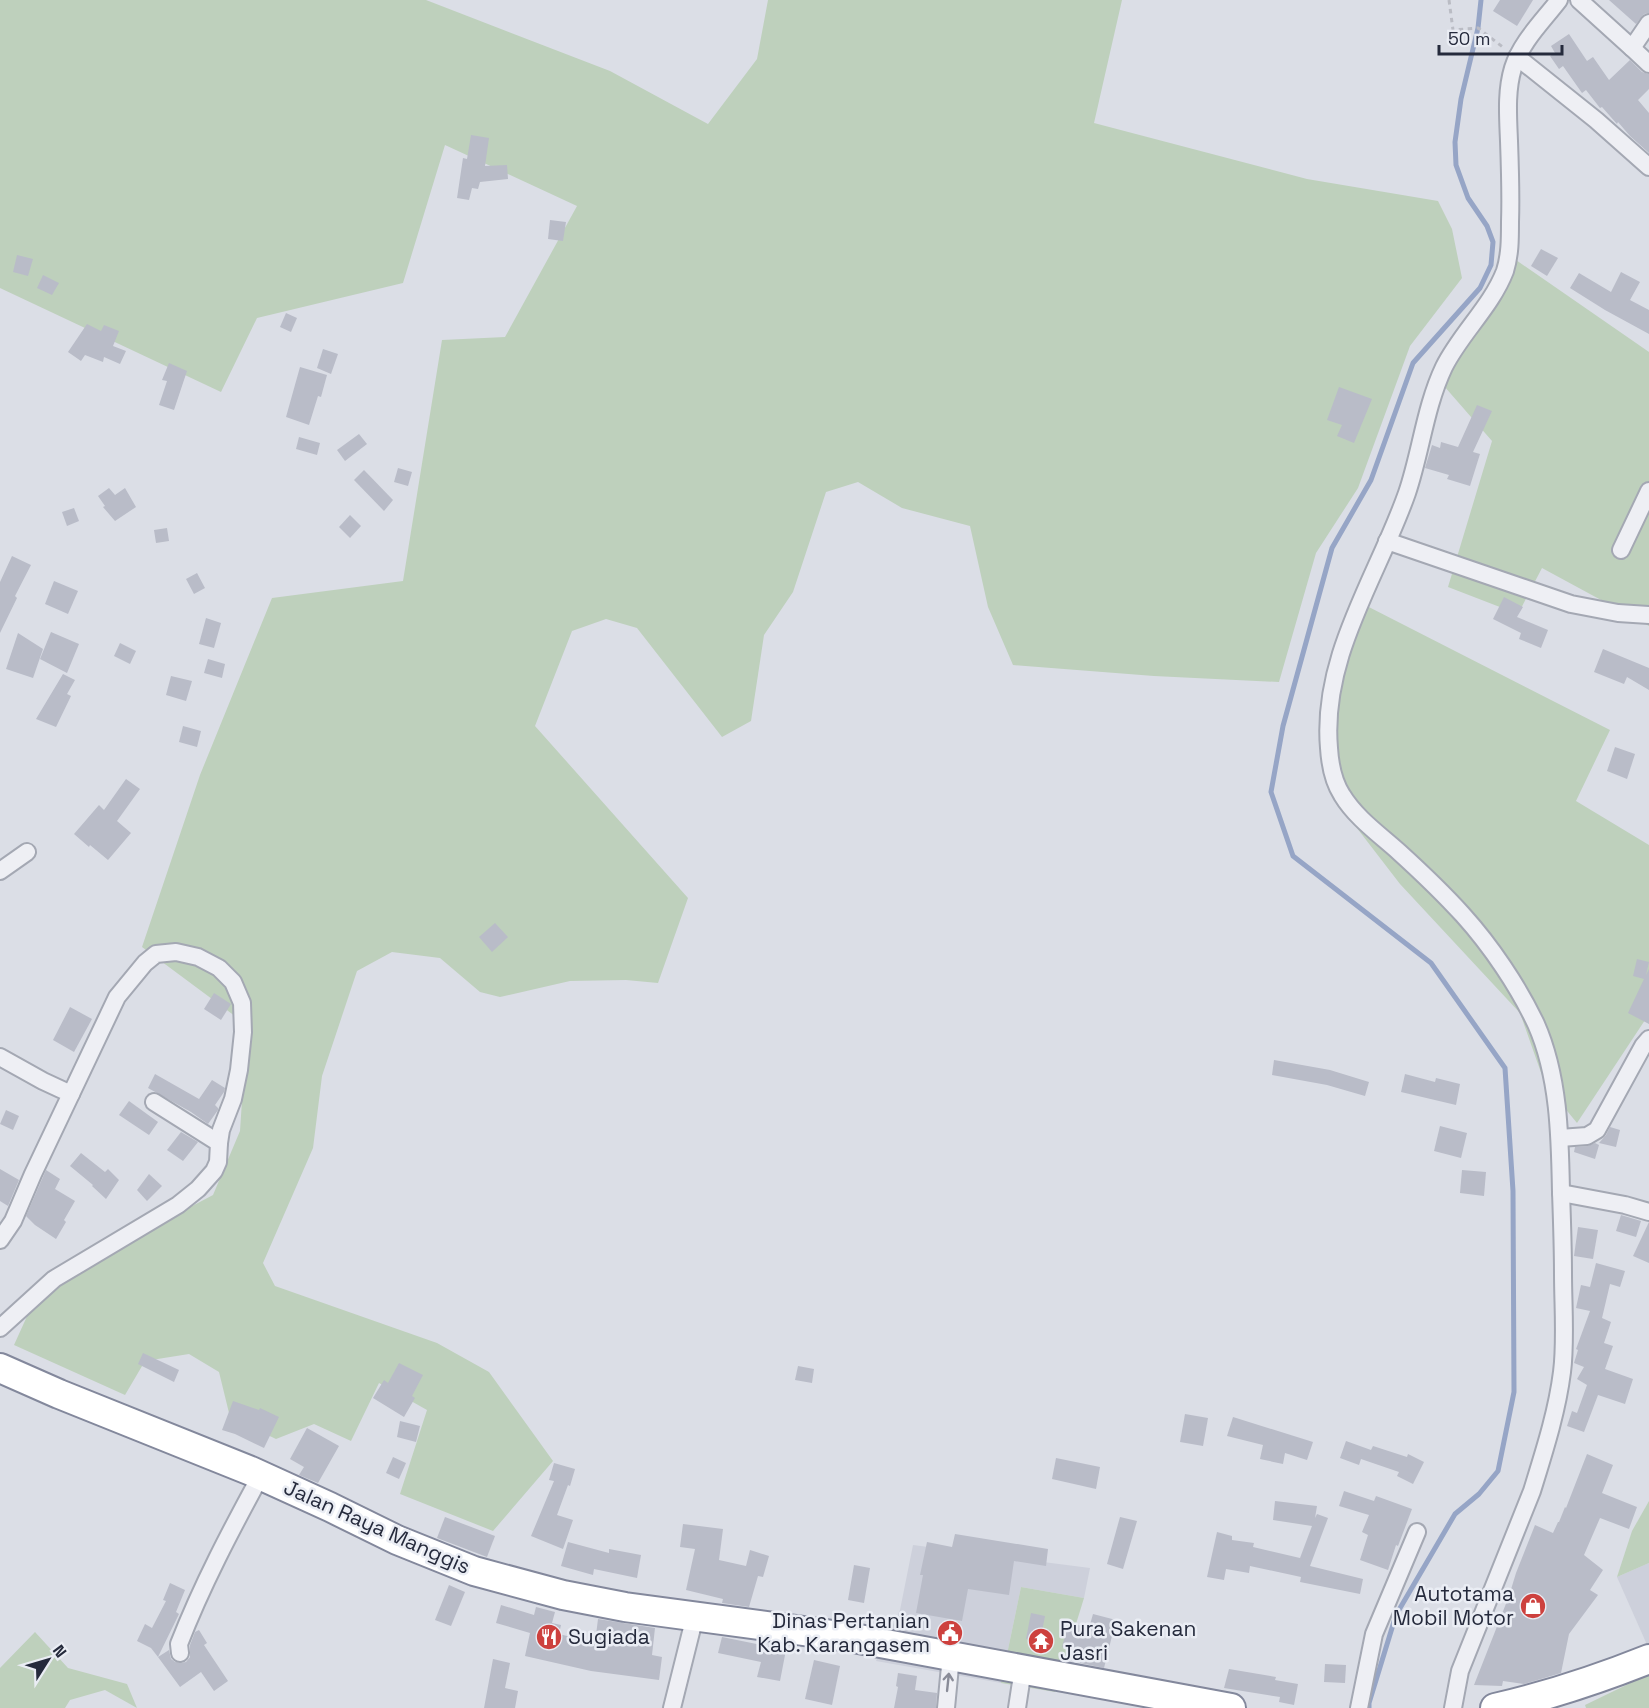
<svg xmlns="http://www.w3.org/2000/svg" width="1649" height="1708" font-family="'Space Grotesk',sans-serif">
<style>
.built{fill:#cdd0db}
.green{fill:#bed0bc}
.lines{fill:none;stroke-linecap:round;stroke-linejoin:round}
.stream{stroke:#96a5c6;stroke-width:5}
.building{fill:#b9bcc8}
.minor-casing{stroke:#a4a8b3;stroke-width:20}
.trunk-casing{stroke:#83889c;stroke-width:32}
.path{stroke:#babcc4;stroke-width:3;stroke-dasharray:4.5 4.5;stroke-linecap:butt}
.minor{stroke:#eeeff4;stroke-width:16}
.trunk{stroke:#fff;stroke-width:28}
.oneway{stroke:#8a8c98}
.labels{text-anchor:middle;stroke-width:5;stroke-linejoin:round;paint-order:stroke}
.street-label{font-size:21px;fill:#252a3c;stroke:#eaedf4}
.poi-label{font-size:21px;fill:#252a3c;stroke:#eaedf4;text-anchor:end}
</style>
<rect width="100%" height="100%" fill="#dbdee6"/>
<g class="built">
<path d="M913 1545 1090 1568 1084 1598 1021 1587 1001 1683 876 1661 900 1610Z"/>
<path d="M1649 1563V1647H1648L1617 1577Z"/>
</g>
<g class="green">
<path d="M0 0H426L610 71 708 124 757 59 768 0H1122L1094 123 1307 179 1438 201 1452 229 1462 278 1410 346 1358 488 1316 553 1279 682 1154 676 1013 665 988 607 970 526 902 508 858 482 826 492 793 592 764 635 751 721 722 737 637 628 606 619 572 631 535 726 688 898 658 983 626 980 570 981 500 997 480 992 440 958 392 952 357 971 322 1076 313 1148 263 1263 275 1286 437 1343 489 1372 553 1461 493 1531 400 1494 427 1410 379 1383 351 1441 314 1424 276 1439 230 1417 219 1372 189 1354 145 1361 125 1395 14 1345 38 1292 92 1259 213 1195 240 1131 247 1025 142 947 200 775 272 598 403 581 442 340 505 337 577 206 445 145 403 283 257 318 221 392 0 288Z"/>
<path d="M1503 251 1649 352V626L1542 568 1518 614 1448 587 1492 441 1437 378 1491 297Z"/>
<path d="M1359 602 1610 730 1576 801 1649 845V1014L1577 1123 1545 1084 1520 1013 1400 884 1333 797 1327 764 1325 715Z"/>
<path d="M1649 1501V1563L1617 1577 1632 1531Z"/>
<path d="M1021 1587 1084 1598 1055 1692 1001 1683Z"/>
<path d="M35 1632 68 1668 127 1684 137 1708 105 1690 70 1700 65 1708H0V1668Z"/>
<path d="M1649 1674V1708H1586L1585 1705Z"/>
</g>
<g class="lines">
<path class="stream" d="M1369 1708V1703L1396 1615 1455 1514 1479 1494 1498 1471 1514 1392 1513 1191 1505 1068 1431 963 1293 856 1271 792 1283 726 1332 548 1371 480 1413 363 1480 288 1491 265 1493 242 1487 226 1468 198 1456 165 1455 142 1461 99 1478 28 1481 0"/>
</g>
<g class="building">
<path d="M1500 0H1533L1517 26 1493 11Z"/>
<path d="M1609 0H1649V13L1644 14 1636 24Z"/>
<path d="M1569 34 1587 61 1593 57 1609 80 1630 60 1642 72 1649 74V89L1638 100 1649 113V153L1630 136 1618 122 1617 124 1602 107 1600 108 1586 90 1582 93 1563 66 1559 69 1550 56 1555 53 1551 46Z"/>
<path d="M471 135 489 138 485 166 507 165 508 179 480 182 478 189 472 188 469 200 457 198 463 158 467 159Z"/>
<path d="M550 220 566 222 563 241 548 239Z"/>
<path d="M1541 249 1558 258 1547 276 1531 266Z"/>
<path d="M17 255 33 259 28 276 13 272Z"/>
<path d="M1621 272 1640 282 1630 300 1649 310V334L1605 310 1570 288 1579 273 1611 292Z"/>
<path d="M43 275 59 283 52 295 37 288Z"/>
<path d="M286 313 297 318 291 332 280 327Z"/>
<path d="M87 324 101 331 104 325 119 331 113 346 126 351 120 364 104 357 103 362 85 355 81 361 68 352Z"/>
<path d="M323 349 338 354 331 374 317 368Z"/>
<path d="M169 363 187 371 174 410 159 405 167 381 162 380Z"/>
<path d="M300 367 327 375 321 397 318 396 309 425 286 417Z"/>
<path d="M1339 387 1372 399 1354 443 1337 436 1342 425 1327 420Z"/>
<path d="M1477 405 1492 411 1473 452 1480 454 1470 486 1447 479 1449 475 1425 468 1432 445 1440 448 1441 442 1458 447Z"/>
<path d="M359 434 367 444 345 461 337 450Z"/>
<path d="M299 437 320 443 317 455 296 449Z"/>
<path d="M398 468 412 472 408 486 394 482Z"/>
<path d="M364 470 393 500 384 511 354 480Z"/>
<path d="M109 488 115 495 125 488 136 507 115 521 103 507 105 506 98 496Z"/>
<path d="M74 508 79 521 67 526 62 512Z"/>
<path d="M350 515 361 526 350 538 339 527Z"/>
<path d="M167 528 169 541 156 543 154 530Z"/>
<path d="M12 556 31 565 15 596 17 598 0 633V582Z"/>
<path d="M197 573 205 588 194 594 186 579Z"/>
<path d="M54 581 78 591 68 614 45 604Z"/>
<path d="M1504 597 1523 607 1517 617 1548 630 1541 648 1519 639 1521 633 1493 619Z"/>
<path d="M206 618 221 623 214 648 199 644Z"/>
<path d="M51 632 79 644 67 673 40 659Z"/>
<path d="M18 633 43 649 33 678 6 669Z"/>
<path d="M120 643 136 651 130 664 114 656Z"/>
<path d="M1603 649 1649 668V690L1627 677 1624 684 1594 672Z"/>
<path d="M208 659 225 664 222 678 204 673Z"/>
<path d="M63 674 75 680 67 694 71 696 56 727 36 719Z"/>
<path d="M171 676 192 681 186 701 166 695Z"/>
<path d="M183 726 201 731 197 747 179 742Z"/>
<path d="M1615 747 1635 754 1627 779 1607 771Z"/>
<path d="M126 779 140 789 117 821 131 833 108 860 90 845 89 847 74 834 99 805 104 810Z"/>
<path d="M495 923 508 937 492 952 479 937Z"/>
<path d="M1637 959 1649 962 1646 975 1649 969V1024L1628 1013 1644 979 1633 976Z"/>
<path d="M214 993 231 1004 221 1020 204 1009Z"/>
<path d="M70 1007 92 1019 74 1052 53 1040Z"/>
<path d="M1274 1060 1330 1070 1369 1082 1365 1096 1327 1085 1272 1075Z"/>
<path d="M155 1074 199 1099 212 1080 225 1088 224 1092 215 1105 218 1108V1110L208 1124 191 1112 148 1088Z"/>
<path d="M1405 1074 1435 1082 1436 1078 1460 1084 1456 1105 1401 1092Z"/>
<path d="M129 1101 158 1122 149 1135 119 1115Z"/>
<path d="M6 1110 19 1116 13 1130 0 1124Z"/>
<path d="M1440 1126 1467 1133 1461 1158 1434 1151Z"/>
<path d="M1610 1127 1620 1130 1616 1147 1599 1143 1606 1135Z"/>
<path d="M181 1132 198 1142 183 1161 167 1150Z"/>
<path d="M1595 1143 1599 1145 1595 1159 1574 1152 1575 1147 1588 1146Z"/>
<path d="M81 1153 105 1172 108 1169 119 1180 106 1199 92 1186 93 1185 70 1166Z"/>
<path d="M0 1169 19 1180 8 1206 0 1201Z"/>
<path d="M46 1170 60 1179 55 1189 75 1201 64 1220 66 1222 56 1239 35 1225 26 1216Z"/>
<path d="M1462 1170 1486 1172 1484 1196 1460 1193Z"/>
<path d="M149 1174 162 1186 147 1201 137 1190Z"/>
<path d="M1621 1215 1641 1221 1636 1237 1616 1231Z"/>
<path d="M1649 1222V1263L1633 1256Z"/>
<path d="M1578 1227 1598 1230 1593 1259 1574 1256Z"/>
<path d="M1596 1263 1625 1271 1620 1287 1610 1284 1602 1318 1611 1322 1604 1343 1613 1346 1605 1369 1633 1379 1625 1404 1598 1395 1584 1432 1567 1426 1572 1411 1577 1413 1587 1385 1577 1379 1584 1367 1574 1363 1578 1350 1576 1349 1590 1311 1576 1308 1581 1285 1590 1287Z"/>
<path d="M143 1353 179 1370 174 1382 138 1364Z"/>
<path d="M399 1363 423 1375 412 1396 415 1398 404 1417 373 1398 384 1380 388 1383Z"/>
<path d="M798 1366 814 1369 812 1383 795 1380Z"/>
<path d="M233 1401 259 1410 260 1408 279 1417 264 1448 235 1434 222 1430Z"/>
<path d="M1185 1414 1208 1418 1203 1446 1180 1442Z"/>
<path d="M1233 1417 1313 1442 1307 1460 1285 1453 1283 1464 1260 1459 1263 1445 1227 1436Z"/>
<path d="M400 1421 420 1426 416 1442 397 1437Z"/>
<path d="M307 1428 339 1446 318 1483 299 1475 304 1467 290 1459Z"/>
<path d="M1346 1441 1371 1450 1373 1446 1407 1457 1408 1454 1424 1462 1413 1484 1397 1476 1399 1472 1361 1459 1359 1465 1340 1458Z"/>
<path d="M1587 1454 1613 1465 1602 1493 1637 1507 1629 1529 1600 1518 1584 1555 1603 1570 1590 1590 1598 1595 1569 1634 1561 1673 1524 1684 1503 1681 1502 1686 1474 1685 1509 1596 1516 1573 1535 1525 1553 1533 1558 1522H1559L1565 1507 1566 1508Z"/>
<path d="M393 1457 406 1463 399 1479 386 1473Z"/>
<path d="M1056 1458 1100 1467 1096 1489 1052 1479Z"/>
<path d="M554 1463 575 1469 570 1486 568 1485 557 1515 573 1520 563 1549 531 1536 554 1481 549 1480Z"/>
<path d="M1344 1491 1374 1501 1376 1496 1412 1509 1398 1546 1396 1545 1388 1570 1360 1560 1368 1535 1362 1532 1369 1515 1339 1506Z"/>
<path d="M1275 1501 1317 1506 1315 1518 1317 1514 1328 1518 1310 1566 1363 1579 1360 1594 1300 1582 1301 1577 1250 1566 1249 1573 1226 1569 1224 1580 1207 1577 1217 1532 1232 1536V1540L1254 1543 1253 1547 1300 1558 1312 1526 1273 1520Z"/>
<path d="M445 1517 495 1536 487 1557 437 1538Z"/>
<path d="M1120 1517 1137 1521 1123 1569 1107 1564Z"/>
<path d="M683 1524 723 1529 719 1560 746 1566 750 1550 769 1556 763 1577 758 1576 749 1607 722 1603 723 1599 686 1590 695 1549 680 1547Z"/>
<path d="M955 1534 1048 1549 1046 1566 1014 1561 1009 1595 968 1589 962 1621 916 1613 923 1575H920L927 1542 952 1547Z"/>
<path d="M568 1542 609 1553V1549L641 1555 637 1578 594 1569 593 1575 561 1566Z"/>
<path d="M854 1565 870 1568 864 1603 848 1600Z"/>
<path d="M170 1583 185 1590 176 1612 179 1614 158 1657 151 1648 137 1641 145 1624 152 1628 166 1601 163 1600Z"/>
<path d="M449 1585 465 1592 451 1626 435 1620Z"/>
<path d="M501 1605 534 1615 536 1607 555 1612 552 1623 561 1625 559 1634 595 1643 598 1619 655 1628 652 1655 662 1657 659 1680 591 1671 525 1656 530 1633 496 1623Z"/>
<path d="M1031 1613 1045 1616 1040 1642 1026 1639Z"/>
<path d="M1093 1614 1116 1620 1104 1668 1080 1663 1083 1653 1062 1647 1069 1622 1089 1628Z"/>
<path d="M199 1630 207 1643 204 1645 228 1681 214 1691 201 1672 180 1687 158 1657 169 1650 171 1659 175 1662 181 1663 186 1662 190 1657V1645L195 1632Z"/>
<path d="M722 1637 786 1650 780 1681 757 1677 761 1662 718 1653Z"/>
<path d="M493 1659 510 1663 505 1688 518 1691 515 1708H484Z"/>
<path d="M814 1660 840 1666 832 1705 805 1699Z"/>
<path d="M1325 1664 1346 1665 1345 1683 1324 1682Z"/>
<path d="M1229 1669 1276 1677 1275 1680 1298 1684 1294 1705 1279 1702 1280 1697 1224 1688Z"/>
<path d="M898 1673 917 1676 915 1690 937 1693 936 1708H894L898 1687 896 1686Z"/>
</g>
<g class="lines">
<g class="minor-casing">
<g id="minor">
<path d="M1579 0 1632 48 1649 23"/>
<path d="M1632 48 1649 64"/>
<path d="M1517 57 1596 120 1649 167"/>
<path d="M1387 541 1571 604 1618 613 1649 615"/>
<path d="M1621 550 1649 491"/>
<path d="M0 871 27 852"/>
<path d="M0 1057 43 1081 71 1094 33 1174 13 1221 0 1240"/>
<path d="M71 1094 117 997 145 963 156 954 176 952 198 957 219 968 233 982 242 1003 243 1032 239 1070 233 1099 221 1130 219 1143"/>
<path d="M1560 1138 1587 1136 1597 1130 1643 1046 1649 1039"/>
<path d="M1561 1193 1625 1205 1649 1212"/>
<path d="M0 1328 54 1279 178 1205 198 1189 214 1171 218 1162 219 1143 154 1102"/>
<path d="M180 1653 179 1644C202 1585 231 1530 261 1475"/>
<path d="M672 1708 695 1616"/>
<path d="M946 1708 951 1656"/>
<path d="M1017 1708 1023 1669"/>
<path d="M1359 1708 1374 1634 1417 1532"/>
<path d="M1453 1708 1460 1671 1532 1491C1544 1452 1557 1412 1562 1372 1566 1342 1563 1305 1563 1274 1563 1247 1562 1220 1561 1192 1560 1136 1559 1076 1536 1024 1518 986 1491 946 1463 915 1443 893 1421 872 1399 852 1379 834 1356 818 1342 795 1333 781 1330 764 1329 748 1321 656 1378 576 1407 493 1421 452 1425 407 1444 367 1461 333 1491 307 1505 271 1510 255 1510 239 1510 222 1511 195 1510 168 1509 141 1508 116 1506 91 1513 68 1521 42 1543 21 1559 0"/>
</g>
</g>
<g class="trunk-casing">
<g id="trunk">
<path d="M0 1368 59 1394 251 1471 330 1507 397 1540 474 1571 563 1595 625 1607 848 1637 1231 1708"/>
<path d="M1495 1708C1547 1696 1599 1679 1649 1659"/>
</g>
</g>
<path class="path" d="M1449 0 1453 30 1478 28 1504 48"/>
<use href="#minor" class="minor"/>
<use href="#trunk" class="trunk"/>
</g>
<defs><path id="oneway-shaft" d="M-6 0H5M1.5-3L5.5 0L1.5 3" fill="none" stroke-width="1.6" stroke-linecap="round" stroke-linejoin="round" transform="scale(1.5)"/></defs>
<use class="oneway" href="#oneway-shaft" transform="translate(948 1682) rotate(-84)"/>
<defs>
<g id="shop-disc" transform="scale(1.35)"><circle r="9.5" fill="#cd413e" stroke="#eaedf4"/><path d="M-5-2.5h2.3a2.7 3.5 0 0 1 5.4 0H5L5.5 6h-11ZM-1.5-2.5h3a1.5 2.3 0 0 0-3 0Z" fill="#fff"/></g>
<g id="civic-disc" transform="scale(1.35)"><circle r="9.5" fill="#cd413e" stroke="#eaedf4"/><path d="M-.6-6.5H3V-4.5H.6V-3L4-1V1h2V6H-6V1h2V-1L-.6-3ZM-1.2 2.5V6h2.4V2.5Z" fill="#fff"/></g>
<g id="restaurant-disc" transform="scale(1.35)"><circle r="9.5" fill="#cd413e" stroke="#eaedf4"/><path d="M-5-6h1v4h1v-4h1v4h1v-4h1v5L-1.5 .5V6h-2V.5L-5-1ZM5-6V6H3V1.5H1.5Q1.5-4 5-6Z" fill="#fff"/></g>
<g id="temple-disc" transform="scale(1.35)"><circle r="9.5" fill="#cd413e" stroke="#eaedf4"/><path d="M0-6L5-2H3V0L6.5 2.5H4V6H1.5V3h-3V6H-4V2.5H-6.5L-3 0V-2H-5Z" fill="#fff"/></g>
</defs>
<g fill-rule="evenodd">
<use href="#shop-disc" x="1533" y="1606"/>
<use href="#civic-disc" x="950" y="1633"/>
<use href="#restaurant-disc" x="549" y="1637"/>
<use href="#temple-disc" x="1041" y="1641"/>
</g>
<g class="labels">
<g class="street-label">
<text transform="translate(377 1527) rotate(24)" y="7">Jalan Raya Manggis</text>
</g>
<g class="poi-label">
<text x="1514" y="1601">Autotama<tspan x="1514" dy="24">Mobil Motor</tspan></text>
<text x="930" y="1628">Dinas Pertanian<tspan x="930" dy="24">Kab. Karangasem</tspan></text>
<text x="1060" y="1636" text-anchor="start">Pura Sakenan<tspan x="1060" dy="24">Jasri</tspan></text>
<text x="568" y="1644" text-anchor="start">Sugiada</text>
</g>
</g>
<g transform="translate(48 1660) rotate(53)" stroke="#eaedf4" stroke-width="4.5" paint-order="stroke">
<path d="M0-4.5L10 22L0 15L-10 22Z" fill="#252a3c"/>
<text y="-9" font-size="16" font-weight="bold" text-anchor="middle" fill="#252a3c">N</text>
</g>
<path d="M1439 45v9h123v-9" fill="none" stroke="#252a3c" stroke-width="3"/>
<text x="1448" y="45" font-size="18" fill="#252a3c" stroke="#eaedf4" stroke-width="4.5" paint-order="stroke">50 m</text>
</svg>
